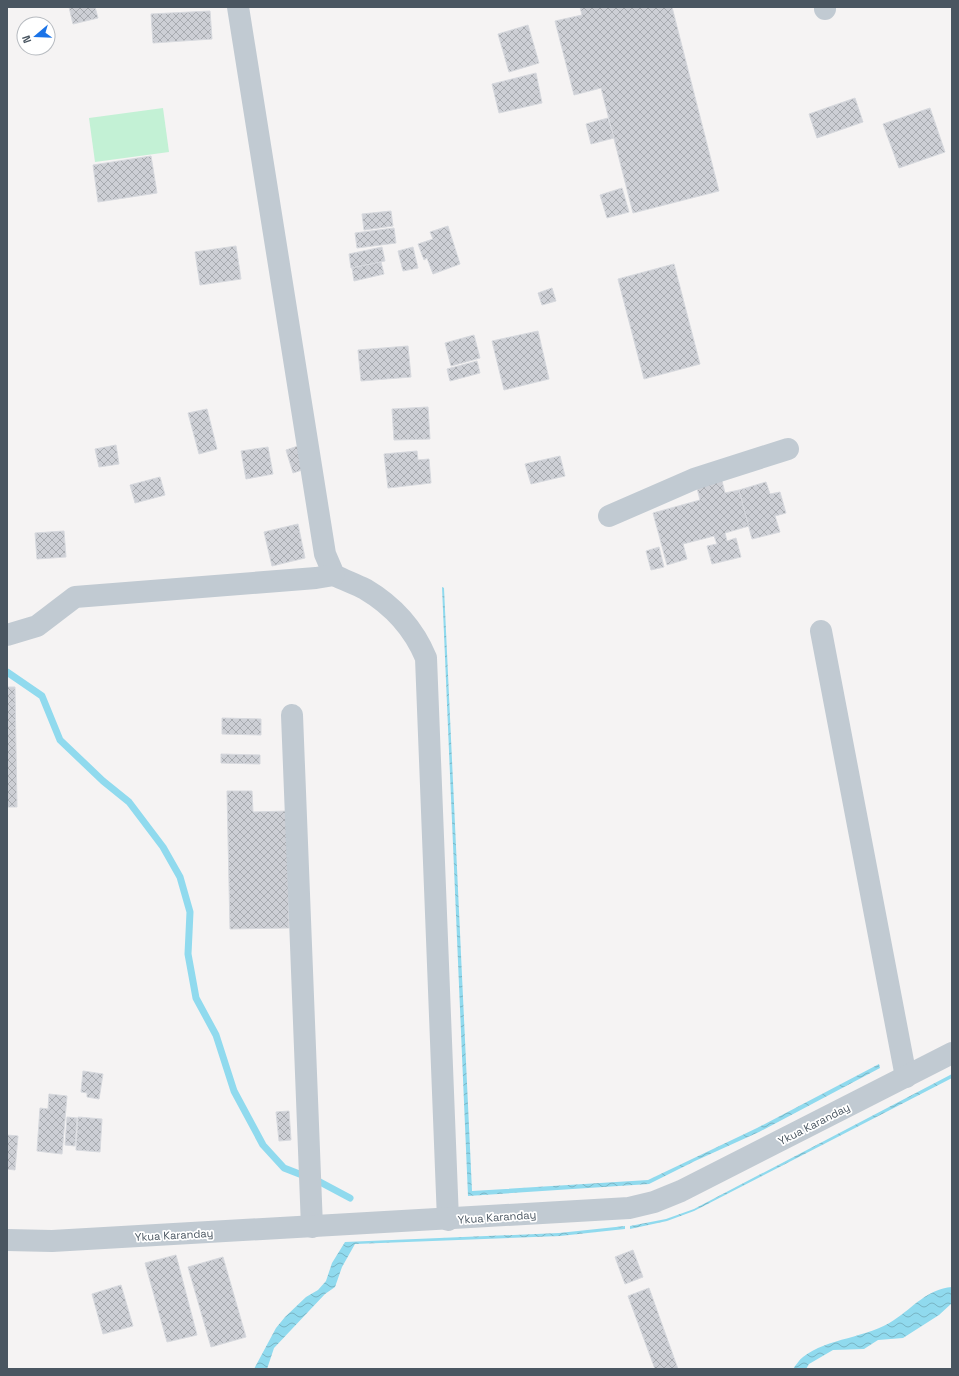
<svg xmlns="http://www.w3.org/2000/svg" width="959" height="1376" font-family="'Space Grotesk',sans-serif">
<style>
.garden{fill:#c3f1d5}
.water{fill:url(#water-waves)}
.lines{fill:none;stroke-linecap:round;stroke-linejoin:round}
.stream{stroke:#90daee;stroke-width:7}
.building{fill:url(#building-cross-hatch);stroke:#d7d9de}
.minor{stroke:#c1cad2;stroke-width:22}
.labels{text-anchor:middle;stroke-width:3.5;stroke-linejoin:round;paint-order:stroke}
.street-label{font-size:11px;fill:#4a5661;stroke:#fff}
</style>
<defs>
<pattern id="water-waves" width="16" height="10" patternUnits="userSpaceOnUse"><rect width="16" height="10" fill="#90daee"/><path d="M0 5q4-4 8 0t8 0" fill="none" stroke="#78b4c4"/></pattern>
<pattern id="building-cross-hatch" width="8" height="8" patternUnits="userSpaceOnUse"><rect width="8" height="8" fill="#cdcfd5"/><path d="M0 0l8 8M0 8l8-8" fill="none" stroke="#a8abb0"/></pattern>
</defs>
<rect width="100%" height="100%" fill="#f5f3f3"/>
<path class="garden" d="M163 108 169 152 95 162 89 118Z"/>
<g class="water">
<path d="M442 587 444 588 472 1191 648 1180 757 1128 879 1064 880 1068 759 1132 695 1161 649 1184 468 1196Z"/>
<path d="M952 1074V1078L694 1211 667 1221 630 1229V1226L666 1219 694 1209Z"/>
<path d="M625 1226V1229L560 1236 355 1244 342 1267 335 1287 325 1294 274 1348 267 1369H254L276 1328 285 1317 306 1297 318 1290 326 1281 332 1263 345 1242 559 1233Z"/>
<path d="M952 1287V1303L939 1315 903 1338 878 1340 864 1349 833 1350 809 1364 806 1369H793C796 1365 799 1360 803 1357 827 1338 868 1338 894 1320 914 1307 927 1289 952 1287Z"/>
</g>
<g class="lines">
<path class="stream" d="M7 672 42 696 60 740 103 781 129 802 163 847 180 877 190 912 188 954 196 998 216 1035 234 1091 263 1145 284 1168 320 1182 350 1198"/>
</g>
<g class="building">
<path d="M69 7H95L98 18 73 24Z"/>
<path d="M580 7H672L719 191 633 213 601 88 574 95 555 21 582 15Z"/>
<path d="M210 11 212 39 153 43 151 14Z"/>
<path d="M528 25 539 63 509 72 498 34Z"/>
<path d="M536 73 542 103 499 113 492 84Z"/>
<path d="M855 98 863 122 817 138 809 114Z"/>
<path d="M930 108 945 152 899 168 883 124Z"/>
<path d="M608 118 614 138 591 144 586 124Z"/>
<path d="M151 156 157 193 98 202 93 165Z"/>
<path d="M622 188 629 212 607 218 600 195Z"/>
<path d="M391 211 393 226 364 230 362 214Z"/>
<path d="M448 226 460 264 433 274 427 258 424 260 418 244 433 239 430 232Z"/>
<path d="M394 228 396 243 357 248 355 233Z"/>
<path d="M236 246 241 279 200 285 195 252Z"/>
<path d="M382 247 385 261 351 268 349 254Z"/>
<path d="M413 247 418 268 403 271 398 251Z"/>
<path d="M381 262 384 274 354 281 352 268Z"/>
<path d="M674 264 700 364 644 379 618 279Z"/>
<path d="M552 288 556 301 542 305 538 293Z"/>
<path d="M538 331 549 379 504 390 492 341Z"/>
<path d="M474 335 480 358 451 366 445 343Z"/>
<path d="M408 346 411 377 361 381 358 350Z"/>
<path d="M477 361 480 373 450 381 447 369Z"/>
<path d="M428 407 430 439 394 440 392 409Z"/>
<path d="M207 409 217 449 199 454 188 413Z"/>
<path d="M116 445 119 464 99 467 95 449Z"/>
<path d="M301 445 308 468 293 473 286 450Z"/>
<path d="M268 447 273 474 246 479 241 451Z"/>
<path d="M417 451 418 460 429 459 431 483 388 488 384 454Z"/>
<path d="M560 456 565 476 531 484 525 464Z"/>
<path d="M160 477 165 495 135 503 130 485Z"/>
<path d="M721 477 725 493 739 490 749 526 725 533 727 541 736 538 741 557 712 564 707 546 717 544 714 536 683 544 687 559 667 565 653 513 700 500 696 484Z"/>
<path d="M766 482 770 494 780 492 786 513 775 516 780 532 752 539 739 490Z"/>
<path d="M298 524 305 558 272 566 264 532Z"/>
<path d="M64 531 66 557 37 559 35 533Z"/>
<path d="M659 547 664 567 651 570 646 551Z"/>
<path d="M7 687H15L17 807H7Z"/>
<path d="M222 718 261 719V735L222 734Z"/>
<path d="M221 754 260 755V764L221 763Z"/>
<path d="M227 791H252L253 812 287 811 289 928 230 929Z"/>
<path d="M83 1071 103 1074 99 1099 87 1097V1093L81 1092Z"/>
<path d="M49 1094 67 1096 62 1154 37 1151 40 1108 48 1109Z"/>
<path d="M289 1111 291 1140 279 1141 276 1112Z"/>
<path d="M67 1117 77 1118 75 1146 65 1145Z"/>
<path d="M78 1117 102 1119 100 1152 76 1150Z"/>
<path d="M7 1135 18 1136 15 1170 7 1169Z"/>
<path d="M633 1250 643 1277 625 1284 615 1257Z"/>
<path d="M176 1255 197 1335 167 1342 145 1263Z"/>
<path d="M223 1257 246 1337 211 1347 188 1267Z"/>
<path d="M121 1285 133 1326 103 1334 92 1294Z"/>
<path d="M649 1288 678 1369H655L628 1296Z"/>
</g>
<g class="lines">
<g class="minor">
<path d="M238 7 325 554 334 575C344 580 355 584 365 589 392 605 414 629 426 658L448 1220"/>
<path d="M825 7V9"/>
<path d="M609 516 694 479 788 449"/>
<path d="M821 631 906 1077"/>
<path d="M7 635 37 626 75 597 316 578 334 575"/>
<path d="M292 715 312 1227"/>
<path d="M7 1240 52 1241 629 1208 654 1202 681 1191 952 1053"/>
</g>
</g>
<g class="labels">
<g class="street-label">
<text transform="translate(814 1124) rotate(-27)" y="4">Ykua Karanday</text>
<text transform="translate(497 1217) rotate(-4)" y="4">Ykua Karanday</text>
<text transform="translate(174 1235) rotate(-3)" y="4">Ykua Karanday</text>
</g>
</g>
<rect width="959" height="1376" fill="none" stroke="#4a5661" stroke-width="16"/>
<g transform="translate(36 36) rotate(251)"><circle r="19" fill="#ffffff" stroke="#b7bbc0"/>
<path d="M0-3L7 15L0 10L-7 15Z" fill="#1a73e8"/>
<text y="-6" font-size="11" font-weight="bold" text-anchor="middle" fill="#4a5661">N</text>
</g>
</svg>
